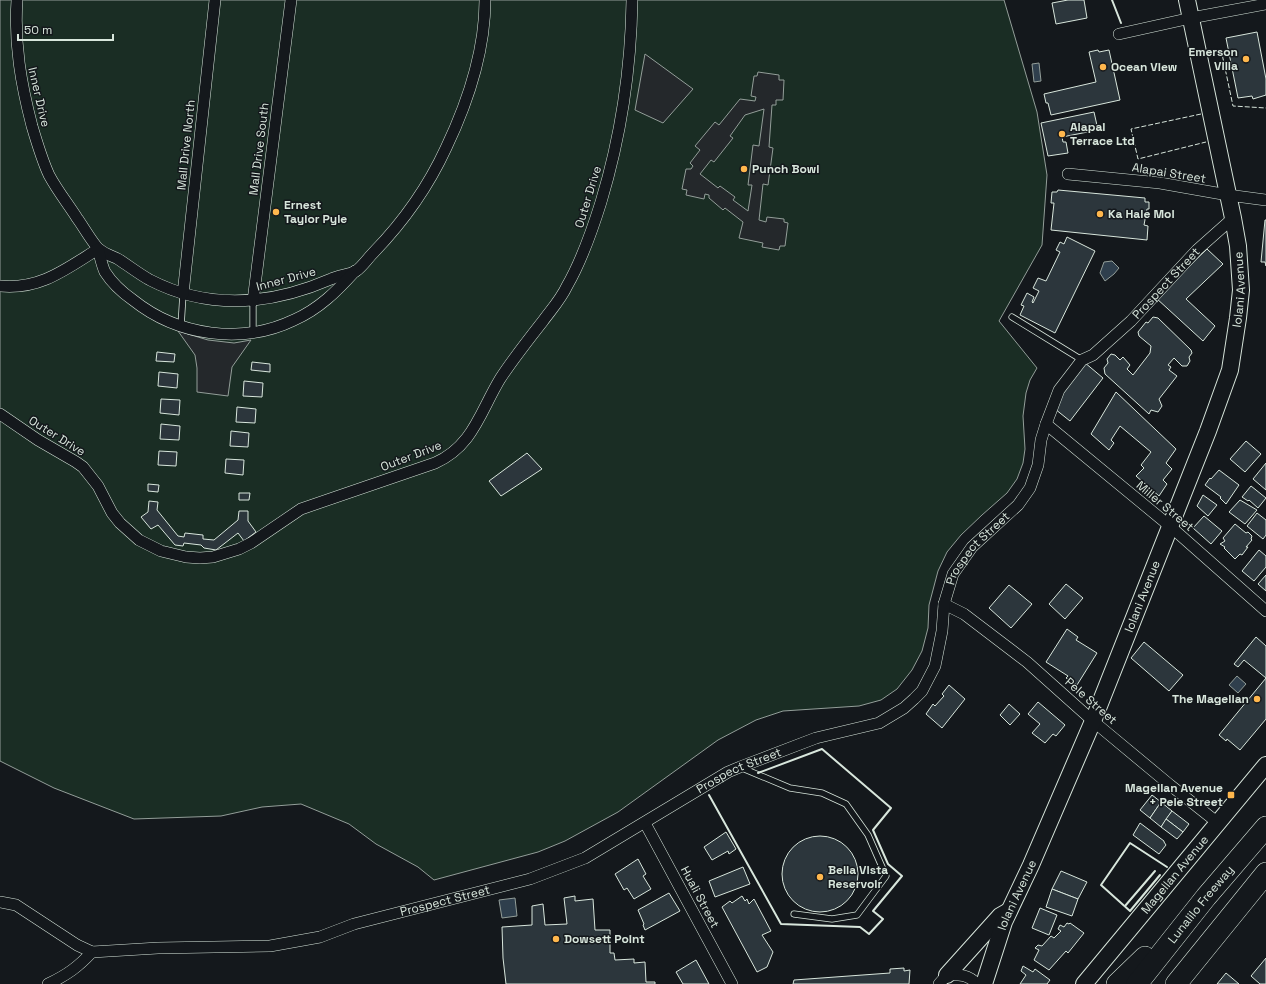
<svg xmlns="http://www.w3.org/2000/svg" width="1266" height="984" font-family="'Space Grotesk',sans-serif">
<style>
.green{fill:#1a2d24;stroke:#939e99}
.parking{fill:#24282b;stroke:#939e99;fill-rule:evenodd}
.water{fill:#2f3f4d;stroke:#939e99}
.building{fill:#2c363c;stroke:#d8e6dc}
.lines{fill:none;stroke-linecap:round;stroke-linejoin:round}
.lane-casing{stroke:#d8e6dc;stroke-width:7}
.street-casing{stroke:#d8e6dc;stroke-width:12}
.secondary-casing{stroke:#d8e6dc;stroke-width:18}
.highway-casing{stroke:#d8e6dc;stroke-width:22}
.lane{stroke:#14181c;stroke-width:5.5}
.street{stroke:#14181c;stroke-width:11}
.secondary{stroke:#14181c;stroke-width:16}
.highway{stroke:#14181c;stroke-width:21}
.fence{stroke:#d8e6dc;stroke-width:1;stroke-dasharray:5 2;stroke-linecap:butt}
.wall{stroke:#d8e6dc;stroke-width:2}
.poi-dot{fill:#ffb74d;stroke:#14181c;stroke-width:1.5}
.labels{text-anchor:middle;stroke-width:3;stroke-linejoin:round;paint-order:stroke}
.poi-label{font-size:12px;font-weight:bold;fill:#d8e6dc;stroke:#14181c;text-anchor:start}
.street-label{font-size:12px;fill:#d8e6dc;stroke:#14181c}
</style>
<rect width="100%" height="100%" fill="#14181c"/>
<path class="green" d="M0 0H1004L1037 112 1047 175 1042 245 999 321 1037 368 1030 380 1026 393 1023 416 1025 449 1023 463 1017 479 1007 493 982 515 961 535 947 552 938 571 929 605 928 628 922 651 912 670 897 689 881 700 859 706 783 711 756 720 718 740 618 812 565 841 538 852 434 880 418 867 376 844 349 824 301 804 262 807 221 816 134 819 54 788 0 761Z"/>
<g class="parking">
<path d="M645 54 693 89 663 123 635 110Z"/>
<path d="M758 72 779 75V80H784L783 100H776V105H772L769 147 773 148 768 185 763 184 759 220 766 222 767 217 784 219V222L788 223 785 246H780L779 250 762 247 763 243 739 238 743 222 725 208 723 210 709 198V195L705 194 704 199 686 195 687 190 682 189 686 169H691L693 166 690 163 700 150 695 146 715 122 719 125 740 99 755 101 756 97 751 96 754 76H757ZM764 109 759 146 753 145 748 185H752L748 211 733 200 735 197 720 186 718 188 700 174 711 160 714 162 733 138 730 136 745 115Z"/>
<path d="M178 331 208 340 234 343 251 340 232 367 228 396 197 392V368L195 355Z"/>
</g>
<g class="water">
<path d="M1039 63 1041 81 1034 82 1032 64Z"/>
<path d="M1112 261 1119 268 1114 274 1105 281 1100 273 1104 262Z"/>
<path d="M1237 676 1246 684 1238 693 1229 685Z"/>
<path d="M515 898 517 916 502 918 499 900Z"/>
</g>
<g class="building">
<path d="M1068 0H1084L1087 18 1056 24 1052 3Z"/>
<path d="M1257 32 1266 79V95L1253 99 1252 96 1238 98 1226 38Z"/>
<path d="M1098 50 1099 52 1109 50 1120 100 1051 115 1048 103H1046L1044 94 1096 82 1089 52Z"/>
<path d="M1094 112 1098 130 1062 137 1063 142H1066L1068 153 1048 156 1041 123Z"/>
<path d="M1058 190 1145 198V202H1149V209H1147L1144 225 1148 226 1147 240 1051 230 1054 203H1051L1052 192H1057Z"/>
<path d="M1265 220H1266V266L1265 262H1261Z"/>
<path d="M1067 237 1095 251 1055 333 1020 315 1024 306 1021 305 1027 293 1034 297 1032 302 1033 303 1039 291 1033 288 1038 278 1046 281 1060 252 1056 250 1060 242 1064 244Z"/>
<path d="M1207 249 1223 264 1186 299 1215 326 1203 341 1156 298Z"/>
<path d="M1153 317 1158 318 1191 350 1192 353 1189 357 1190 361 1187 366H1182L1174 358 1168 365 1171 367 1169 370 1177 376 1159 399 1162 406 1158 412 1151 410 1149 414 1105 374 1104 368 1108 363 1107 359 1111 354 1115 355 1120 360 1123 357 1130 365 1127 369 1133 375 1150 353 1151 346 1139 336 1138 332 1146 322 1148 323Z"/>
<path d="M157 352 175 354 174 362 156 361Z"/>
<path d="M252 362 270 364V372L251 370Z"/>
<path d="M1084 362 1103 378 1070 421 1055 409V401Z"/>
<path d="M159 372 178 374 177 388 158 386Z"/>
<path d="M244 381 263 383 262 397 243 396Z"/>
<path d="M1116 392 1176 449 1166 463 1172 469 1163 480 1167 484 1159 496 1136 476 1144 468 1141 465 1151 452 1120 426 1111 440 1114 443 1109 450 1091 434Z"/>
<path d="M161 399 180 400 179 415 160 413Z"/>
<path d="M237 407 256 409 255 423 236 422Z"/>
<path d="M161 424 180 426 179 440 160 439Z"/>
<path d="M231 431 249 433 248 447 230 446Z"/>
<path d="M1246 441 1261 454 1245 472 1230 459Z"/>
<path d="M159 451 177 452 176 466 158 465Z"/>
<path d="M527 453 542 469 501 496 489 481Z"/>
<path d="M226 459 244 460 243 475 225 473Z"/>
<path d="M1266 463V490L1253 479Z"/>
<path d="M1219 470 1239 485 1226 504 1220 498 1221 497 1205 485 1210 478 1211 479Z"/>
<path d="M148 484 159 485 158 492 148 491Z"/>
<path d="M1251 486 1266 498 1258 508 1249 500 1248 501 1242 497Z"/>
<path d="M239 493H250L249 500H239Z"/>
<path d="M1203 495 1217 505 1208 516 1197 506Z"/>
<path d="M1240 500 1257 510 1245 524 1229 512Z"/>
<path d="M149 501 158 502 157 510 178 536 184 537 185 533 203 535V539L214 540 238 520 239 511H248V521L256 532 244 541 238 533 216 550 204 548 201 545 184 543 183 546 175 545 158 525 151 529 141 517 148 512Z"/>
<path d="M1257 513 1266 520V535L1263 539 1247 526Z"/>
<path d="M1204 516 1222 531 1211 544 1193 528Z"/>
<path d="M1235 524 1246 533 1248 532 1252 536 1251 539 1252 540 1246 547H1248L1242 555 1240 554 1235 559 1224 548 1225 547 1220 544 1225 541 1223 538Z"/>
<path d="M1259 550 1266 556V567L1254 581 1242 571Z"/>
<path d="M1266 575V591L1258 584Z"/>
<path d="M1066 584 1083 598 1065 619 1049 604Z"/>
<path d="M1009 585 1032 604 1011 628 989 608Z"/>
<path d="M1067 629 1078 637 1076 640 1097 653 1077 685 1066 678 1068 676 1046 662Z"/>
<path d="M1256 637 1266 646V678L1244 660 1238 667 1234 664Z"/>
<path d="M1144 642 1183 675 1169 691 1131 658Z"/>
<path d="M1266 678V719L1240 750 1227 739 1226 741 1219 735Z"/>
<path d="M949 685 965 699 942 728 926 714 933 704 935 706 944 696 942 694Z"/>
<path d="M1038 702 1065 725 1056 736 1053 734 1045 743 1032 733 1040 724 1028 714Z"/>
<path d="M1009 704 1020 714 1010 725 1000 715Z"/>
<path d="M1152 795 1161 802 1150 818 1140 810Z"/>
<path d="M1161 802 1172 811 1161 827 1150 818Z"/>
<path d="M1172 811 1189 824 1183 832 1166 819Z"/>
<path d="M1166 819 1183 832 1177 839 1161 827Z"/>
<path d="M1140 823 1164 841V842L1166 845 1159 854 1133 835Z"/>
<path d="M726 832 736 849 729 854 728 851 712 860 704 847Z"/>
<circle cx="820" cy="874" r="38"/>
<path d="M638 859 646 874 643 876 651 889 634 899 627 888 624 890 615 874Z"/>
<path d="M743 867 750 884 715 897 709 881Z"/>
<path d="M1061 871 1087 882 1078 899 1052 889Z"/>
<path d="M1052 889 1078 899 1072 916 1046 907Z"/>
<path d="M669 893 680 911 645 930 643 925 644 924 638 910Z"/>
<path d="M575 896V901L593 899 595 930H610V953H614L615 960 634 959V963L645 962 646 982H655V984H506L503 958 502 927 532 925V906L543 904 545 925 567 924 564 898Z"/>
<path d="M742 896 745 901 747 899 749 904 754 899 771 931 762 935 773 952 767 967 757 972 722 907 730 901 732 903Z"/>
<path d="M1040 908 1057 915 1049 935 1032 928Z"/>
<path d="M1067 923 1069 924 1070 923 1084 933 1068 953 1066 951 1049 970 1034 960 1039 950 1035 948 1038 945 1042 946 1051 936 1054 938 1061 931 1058 929 1060 925 1064 927Z"/>
<path d="M1266 958V984H1260L1251 976Z"/>
<path d="M696 960 709 984H683L676 972Z"/>
<path d="M1023 966 1033 972 1035 969 1050 980 1047 984H1020L1026 975 1021 971Z"/>
<path d="M904 968V971L910 970 909 984H793L794 980 890 973V969Z"/>
<path d="M1226 973 1239 984H1217Z"/>
</g>
<g class="lines">
<g class="lane-casing">
<g id="lane">
<path d="M1012 317 1082 360"/>
<path d="M181 326 183 294"/>
<path d="M253 332V301"/>
<path d="M742 768 790 788 822 793 846 804 868 835 886 876 857 915 832 919 794 914"/>
</g>
</g>
<g class="street-casing">
<g id="street">
<path d="M17 0C14 44 21 84 32 126 37 143 42 160 49 175 57 190 68 204 77 218 83 226 93 244 99 249 105 254 112 256 118 259 129 266 139 274 150 280 210 311 271 305 331 279 339 275 349 275 356 271 362 267 368 258 374 252 404 221 428 187 446 148 468 102 485 51 485 0"/>
<path d="M1119 34 1191 18 1266 4"/>
<path d="M1068 174 1160 183 1228 195 1266 200"/>
<path d="M0 286C40 290 66 269 98 249 100 256 102 266 105 272 112 283 123 293 133 300 178 336 242 345 294 320 319 309 337 291 355 271"/>
<path d="M183 294 215 0"/>
<path d="M253 301 291 0"/>
<path d="M0 414 38 440 76 462 83 467 98 486 112 513 120 523 139 540 161 551 186 557 200 558 213 557 239 549 251 543 301 509 435 463C473 446 480 412 500 379 513 359 528 340 543 321 551 310 561 299 567 286 582 260 592 231 601 202 621 136 631 69 632 0"/>
<path d="M1046 424 1171 527 1266 611"/>
<path d="M944 604 964 614 1027 662 1093 721 1170 785 1218 823"/>
<path d="M645 823 732 984"/>
<path id="s1" d="M0 902 16 905 77 945 92 952 158 948 270 946 320 937 354 924 530 879 585 858 728 772 740 767 816 738 879 723 904 708 914 699 922 691 935 666 942 631 944 604 953 574 972 547 1018 505 1030 488 1038 465 1041 440 1046 424 1059 390 1082 360 1093 355 1131 321 1197 250 1233 218"/>
<path d="M48 984C67 975 78 967 92 952"/>
<path d="M939 984 947 975C959 974 969 975 977 984"/>
</g>
</g>
<g class="secondary-casing">
<g id="secondary">
<path d="M947 975 1000 916 1007 912"/>
<path id="s2" d="M984 984 1004 922 1031 865 1093 721 1208 431 1230 370 1238 318 1241 290 1238 246 1233 218 1187 0"/>
<path id="s3" d="M1084 984 1266 765"/>
</g>
</g>
<g class="highway-casing">
<g id="highway">
<path d="M1117 984 1145 957"/>
<path id="s4" d="M1137 984 1206 897 1266 827"/>
<path d="M1176 984 1266 873"/>
</g>
</g>
<use href="#lane" class="lane"/>
<use href="#street" class="street"/>
<use href="#secondary" class="secondary"/>
<use href="#highway" class="highway"/>
<g class="fence">
<path d="M1221 49 1233 106 1266 108"/>
<path d="M1201 114 1131 129 1138 159 1206 142"/>
</g>
<g class="wall">
<path d="M1112 0 1121 23"/>
<path d="M709 795 781 924 860 927 869 934 883 919 873 911 902 876 888 864 873 830 891 808 822 749 758 773"/>
<path d="M1160 875 1130 911 1101 885 1130 843 1167 867"/>
<path d="M1125 906 1155 871"/>
</g>
</g>
<g class="poi-dot">
<circle cx="1246" cy="59" r="4"/>
<circle cx="1103" cy="67" r="4"/>
<circle cx="1062" cy="134" r="4"/>
<circle cx="744" cy="169" r="4"/>
<circle cx="276" cy="212" r="4"/>
<circle cx="1100" cy="214" r="4"/>
<circle cx="1257" cy="699" r="4"/>
<rect x="1227" y="791" width="8" height="8" rx="2"/>
<circle cx="820" cy="877" r="4"/>
<circle cx="556" cy="939" r="4"/>
</g>
<g class="labels">
<g class="poi-label">
<text x="1238" y="56" text-anchor="end">Emerson<tspan x="1238" dy="14">Villa</tspan></text>
<text x="1111" y="71">Ocean View</text>
<text x="1070" y="131">Alapai<tspan x="1070" dy="14">Terrace Ltd</tspan></text>
<text x="752" y="173">Punch Bowl</text>
<text x="284" y="209">Ernest<tspan x="284" dy="14">Taylor Pyle</tspan></text>
<text x="1108" y="218">Ka Hale Moi</text>
<text x="1249" y="703" text-anchor="end">The Magellan</text>
<text x="1223" y="792" text-anchor="end">Magellan Avenue<tspan x="1223" dy="14">+ Pele Street</tspan></text>
<text x="828" y="874">Bella Vista<tspan x="828" dy="14">Reservoir</tspan></text>
<text x="564" y="943">Dowsett Point</text>
</g>
<g class="street-label">
<text transform="translate(39 97) rotate(77)" y="4">Inner Drive</text>
<text transform="translate(186 145) rotate(-84)" y="4">Mall Drive North</text>
<text transform="translate(259 149) rotate(-83)" y="4">Mall Drive South</text>
<text transform="translate(1169 173) rotate(9)" y="4">Alapai Street</text>
<text transform="translate(588 197) rotate(-73)" y="4">Outer Drive</text>
<text transform="translate(286 279) rotate(-15)" y="4">Inner Drive</text>
<text dy="4" stroke="none"><textPath href="#s1" startOffset="1485">Prospect Street</textPath></text>
<text dy="4" stroke="none"><textPath href="#s2" startOffset="743">Iolani Avenue</textPath></text>
<text transform="translate(57 436) rotate(32)" y="4">Outer Drive</text>
<text transform="translate(411 456) rotate(-21)" y="4">Outer Drive</text>
<text transform="translate(1165 506) rotate(40)" y="4">Miller Street</text>
<text dy="4" stroke="none"><textPath href="#s1" startOffset="1149">Prospect Street</textPath></text>
<text dy="4" stroke="none"><textPath href="#s2" startOffset="419">Iolani Avenue</textPath></text>
<text transform="translate(1091 701) rotate(41)" y="4">Pele Street</text>
<text dy="4" stroke="none"><textPath href="#s1" startOffset="789">Prospect Street</textPath></text>
<text dy="4" stroke="none"><textPath href="#s3" startOffset="142">Magellan Avenue</textPath></text>
<text dy="4" stroke="none"><textPath href="#s2" startOffset="95">Iolani Avenue</textPath></text>
<text transform="translate(700 897) rotate(62)" y="4">Huali Street</text>
<text dy="4" stroke="none"><textPath href="#s1" startOffset="465">Prospect Street</textPath></text>
<text dy="4" stroke="none"><textPath href="#s4" startOffset="102">Lunalilo Freeway</textPath></text>
</g>
</g>
<path d="M18 34v6h95v-6" fill="none" stroke="#d8e6dc" stroke-width="2"/>
<text x="24" y="34" font-size="12" fill="#d8e6dc" stroke="#14181c" stroke-width="3" paint-order="stroke">50 m</text>
</svg>
